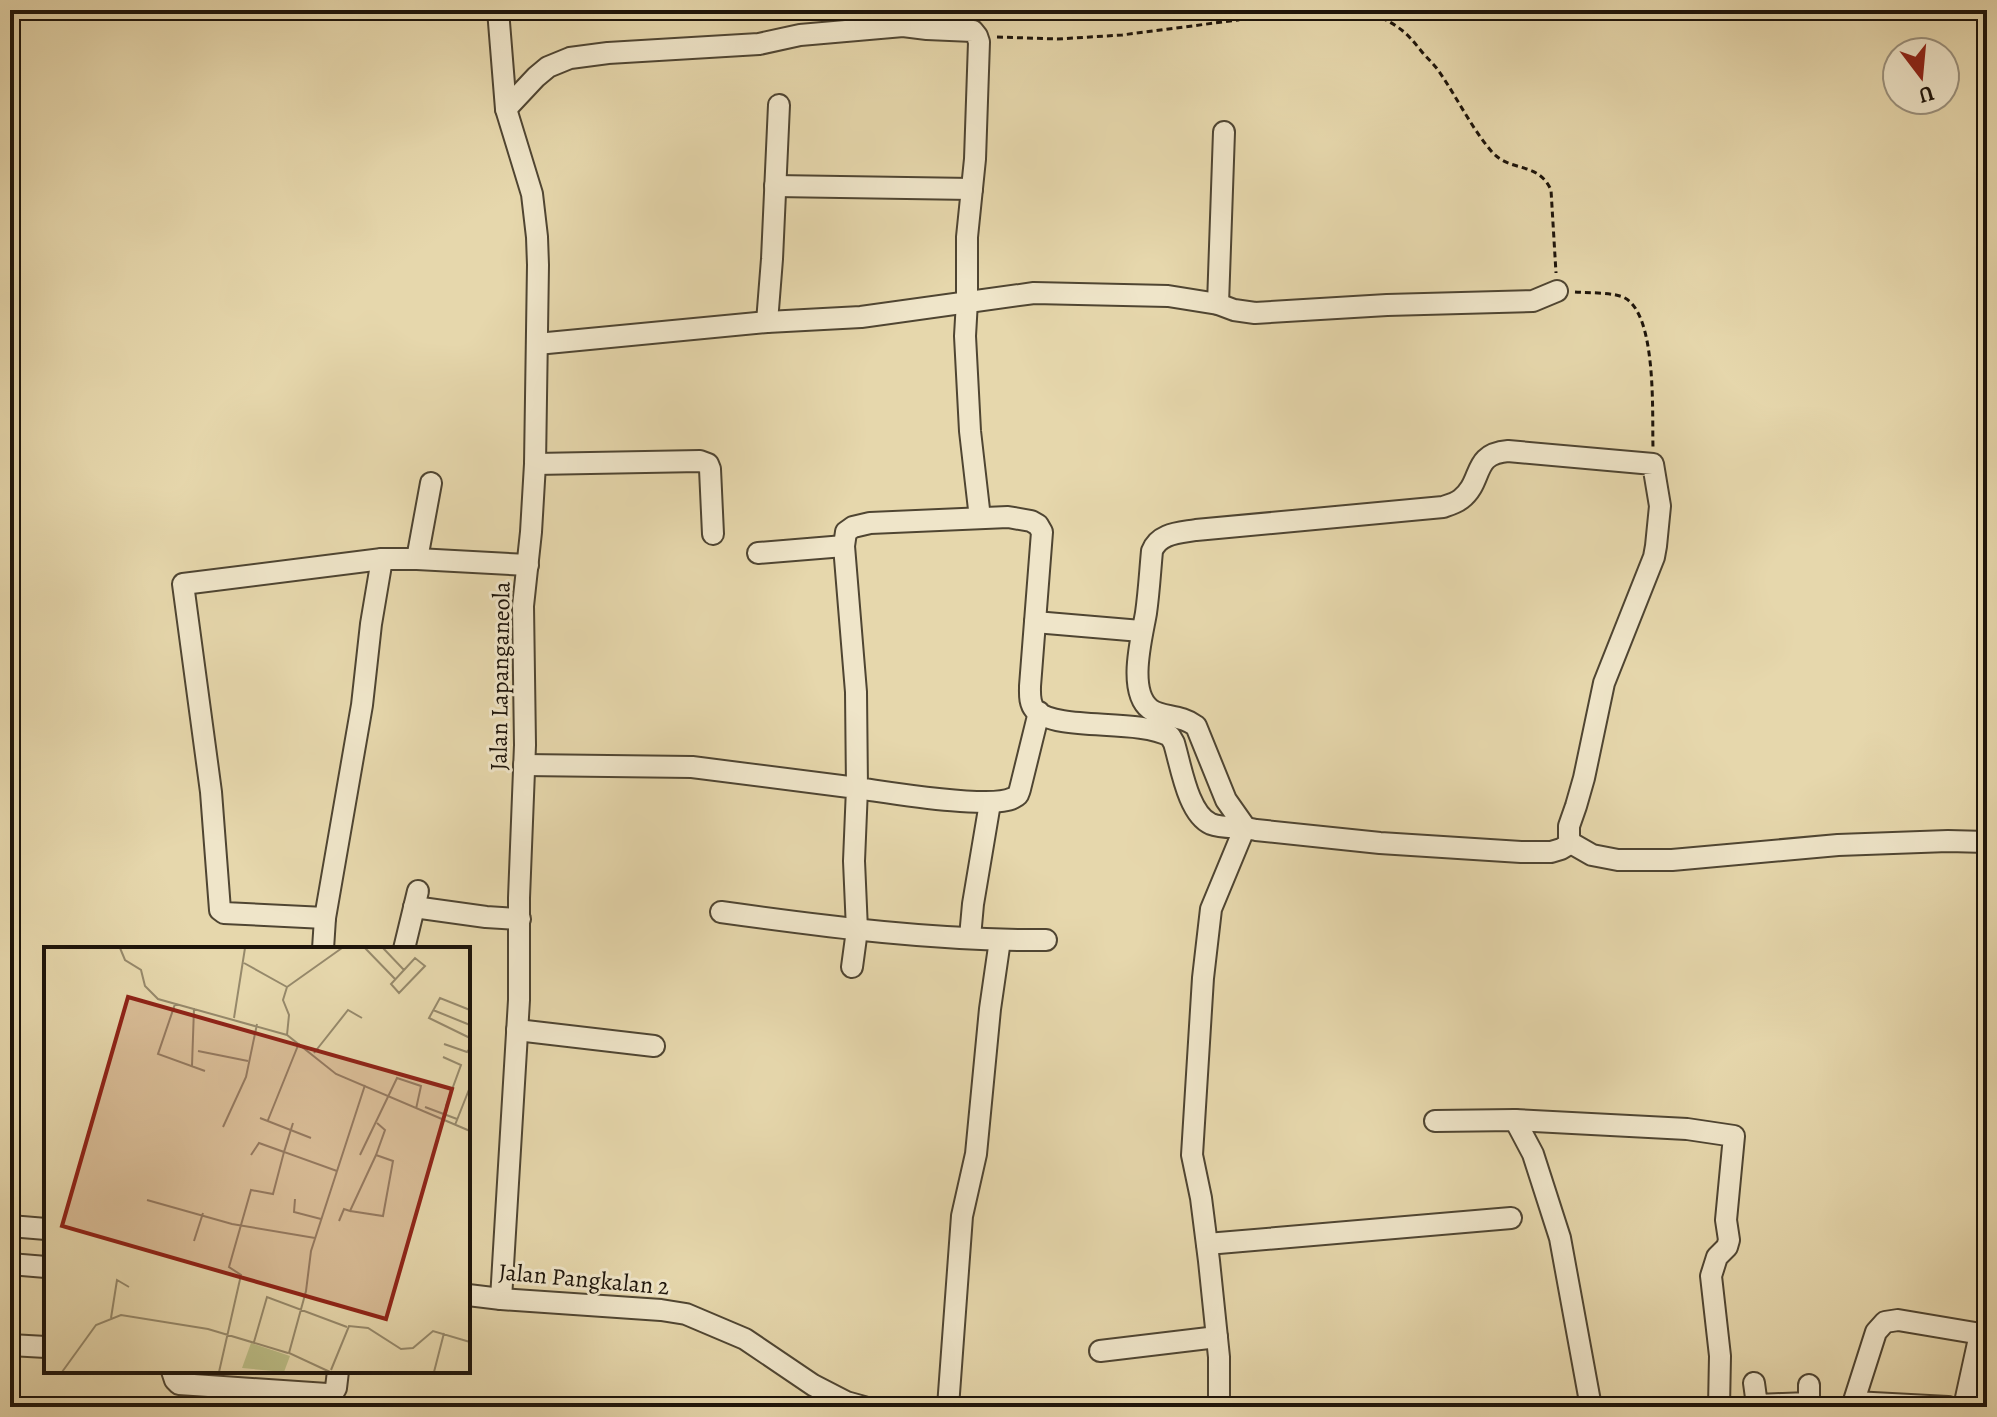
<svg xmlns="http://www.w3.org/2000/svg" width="1997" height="1417" font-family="Alegreya,serif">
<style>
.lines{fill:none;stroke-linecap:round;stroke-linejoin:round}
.minor-casing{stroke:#4f4532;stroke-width:24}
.path{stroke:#1d140a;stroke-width:3;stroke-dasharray:6 4;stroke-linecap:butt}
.minor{stroke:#efe5c9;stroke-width:20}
.labels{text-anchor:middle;stroke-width:6;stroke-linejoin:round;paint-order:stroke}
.street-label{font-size:24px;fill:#1d140a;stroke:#efe5c9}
.inset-road{fill:none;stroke:#96896b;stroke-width:2}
.view{fill:#8f2418;fill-opacity:0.15;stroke:#8f2418;stroke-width:4}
.inset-edge{fill:none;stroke:#1d140a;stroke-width:4}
</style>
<rect width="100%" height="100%" fill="#e6d7ac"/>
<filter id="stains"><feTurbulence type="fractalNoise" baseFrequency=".0025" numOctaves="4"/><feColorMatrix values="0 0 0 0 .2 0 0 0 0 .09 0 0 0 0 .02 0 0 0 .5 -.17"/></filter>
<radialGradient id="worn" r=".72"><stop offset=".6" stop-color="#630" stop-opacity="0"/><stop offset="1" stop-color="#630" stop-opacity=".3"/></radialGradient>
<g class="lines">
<g class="minor-casing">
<g id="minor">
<path d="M498 10 506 109 532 194 537 237 538 265 535 464 531 532 523 606 525 745 519 898V1000L501 1299"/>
<path d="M506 109 536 77 548 67 570 58 608 53 759 44 800 35 903 26 927 29 973 31 977 36 979 42 975 159 967 237V301L965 336 970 431 980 518"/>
<path d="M775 186 972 189"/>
<path d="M1218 304 1224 132"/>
<path d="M767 322 772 259 779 105"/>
<path d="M537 344 767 322 861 317 1034 293 1168 296 1218 304 1234 310 1255 313 1387 305 1533 301 1557 291"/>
<path d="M535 464 700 461 708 464 710 469 713 534"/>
<path d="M758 553 844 546"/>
<path d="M417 559 528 565"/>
<path d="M1035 622 1141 631"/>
<path d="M1039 712 1020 789C1018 795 1019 795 1013 798 990 810 887 792 857 788L856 692 844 546 846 532 853 527 870 523 1008 517 1031 521 1038 525 1042 532 1030 686C1030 694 1029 703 1035 710 1057 732 1137 718 1170 736L1174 743C1181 766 1188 814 1211 824 1224 829 1242 826 1256 830L1380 843 1521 852H1551L1561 849 1571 843"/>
<path d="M524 765 692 767 857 788 854 861 857 930 852 967"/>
<path d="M1245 827 1226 800 1196 726C1180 714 1161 718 1150 709 1127 691 1142 637 1146 613 1149 592 1150 572 1152 551 1159 533 1179 533 1196 530L1443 507C1449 505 1456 503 1461 499 1484 481 1471 454 1508 451L1653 464 1660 506 1656 546 1654 557 1604 683 1584 778 1576 806 1569 826V837L1571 843 1592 855 1618 860H1672L1838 845 1948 841 1987 842"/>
<path d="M414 907 486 917 520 919"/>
<path d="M721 912C829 927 937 941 1046 940"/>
<path d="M325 918 224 913 220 910 211 792 183 584 382 559"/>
<path d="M970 937 973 904 990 803"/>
<path d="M323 949 325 918 362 705 371 624 382 559H417L431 483"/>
<path d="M404 949 418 891"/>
<path d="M517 1030 654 1046"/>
<path d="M1515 1120 1533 1154 1560 1238 1591 1407"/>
<path d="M1435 1121 1515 1120 1687 1129 1734 1136 1726 1220 1729 1240 1727 1247 1717 1257 1711 1276 1720 1356 1719 1407"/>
<path d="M10 1226 46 1229"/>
<path d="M1207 1244 1511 1218"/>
<path d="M10 1264 46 1267"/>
<path d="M468 1295 501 1299 661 1310 686 1314 745 1339 813 1385 846 1402 864 1407"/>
<path d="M10 1345 46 1347"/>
<path d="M1100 1351 1217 1337"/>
<path d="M172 1371 175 1380 179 1384 327 1394 333 1393 336 1388 338 1371"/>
<path d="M1754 1383 1757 1405 1783 1404 1785 1407"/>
<path d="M1854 1402 1948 1407"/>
<path d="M1783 1404 1809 1403V1385"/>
<path d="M948 1407 962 1216 976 1154 990 1009 1000 940"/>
<path d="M1219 1407V1357L1209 1261 1201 1198 1192 1155 1203 978 1211 909 1245 827"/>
<path d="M1852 1407 1876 1332 1885 1322 1898 1320 1987 1335"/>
<path d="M1964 1407 1980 1334"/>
</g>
</g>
<g class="path">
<path d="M1363 10C1374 15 1386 19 1396 26 1407 33 1414 42 1422 52 1427 58 1433 63 1438 70 1457 97 1470 126 1492 152 1511 173 1538 161 1551 190L1556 273"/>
<path d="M997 37 1057 39 1122 35 1238 20 1270 10"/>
<path d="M1575 292C1588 293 1614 292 1625 298 1657 316 1652 414 1653 448"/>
</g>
<use href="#minor" class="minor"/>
</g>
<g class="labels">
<g class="street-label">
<text transform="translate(500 676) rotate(-89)" y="8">Jalan Lapanganeola</text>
<text transform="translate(584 1279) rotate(5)" y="8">Jalan Pangkalan 2</text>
</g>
</g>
<g transform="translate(44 947)">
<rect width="426" height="426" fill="#e6d7ac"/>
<path d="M207 396 246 409 240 425 198 421Z" fill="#bbbd86"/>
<path class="inset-road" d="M76 1 81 13 97 23 101 39 114 52 243 88 292 127 426 184M321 1 351 32M339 1 360 23 347 37 355 46 381 19 371 11 360 23M200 16 243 40M131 57 114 107 161 124M389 63 426 78M426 63 396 51 385 71 426 91M190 71 201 1M243 88 245 68 239 53 243 40 298 1M400 97 423 105 426 101M154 104 204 114M270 106 304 63 318 71M399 110 417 118 402 159M148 119 150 61M381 160 413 172M216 171 267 191M224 173 255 96M249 176 240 205 293 224M411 178 426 140M179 180 202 130 213 77M316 208 353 131 377 139 372 162M251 252 250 265 277 272M103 253 188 277 271 291M306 264 339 269 349 214 332 208M295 274 300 262 306 264 332 208 341 183 333 176M150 294 159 266M67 371 73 333 85 340M210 395 223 350 303 380M287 423 305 379 324 381 357 402 369 401 389 384 426 395M18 425 52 378 77 368 164 382 244 406M175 425 197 328 185 320 207 243 229 247 240 205 215 196 207 208M286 425 245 406 262 344 267 304 321 138M390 425 400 386"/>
<path class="view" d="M84 50 408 142 342 372 18 279Z"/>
<rect width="426" height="426" class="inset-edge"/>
</g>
<rect width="1997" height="1417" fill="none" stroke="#e6d7ac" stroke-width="40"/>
<rect x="12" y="12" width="1973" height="1393" fill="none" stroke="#1d140a" stroke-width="4"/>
<rect x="20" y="20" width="1957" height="1377" fill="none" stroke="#1d140a" stroke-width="2"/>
<g transform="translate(1921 76) rotate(164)"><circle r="38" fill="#efe5c9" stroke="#9b917d" stroke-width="2"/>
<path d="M0-6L14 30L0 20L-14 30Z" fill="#8f2418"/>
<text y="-12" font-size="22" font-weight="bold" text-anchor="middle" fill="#1d140a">U</text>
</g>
<rect width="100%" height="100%" filter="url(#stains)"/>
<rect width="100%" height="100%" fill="url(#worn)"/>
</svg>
